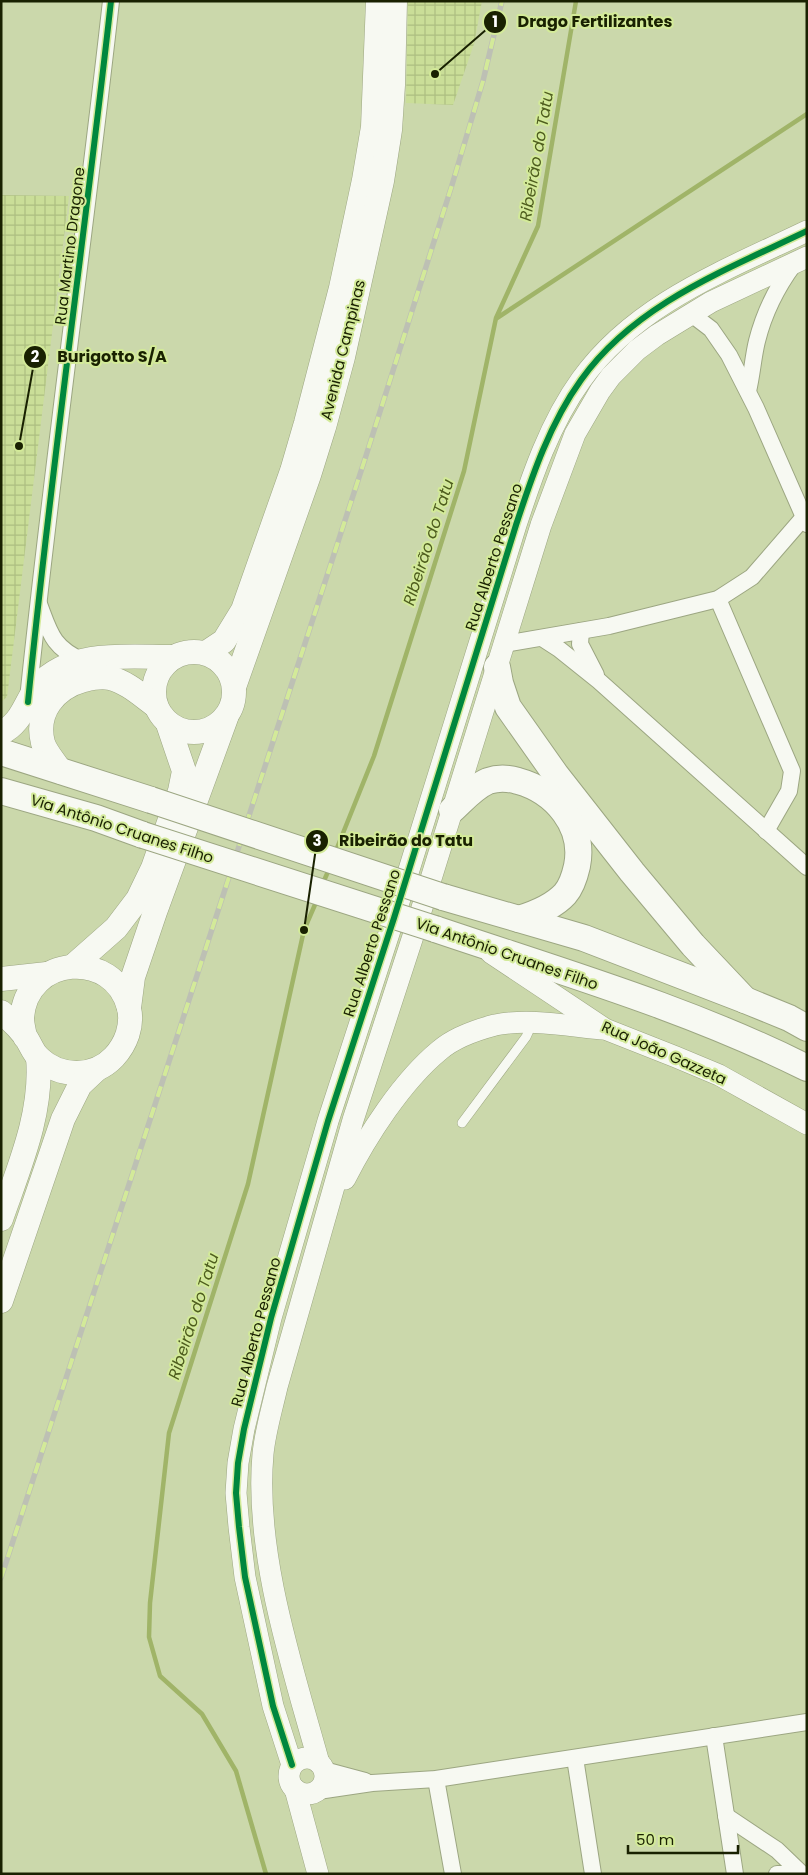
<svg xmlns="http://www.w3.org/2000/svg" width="808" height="1875" font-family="Poppins,sans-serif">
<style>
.industrial{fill:url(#industrial-grid)}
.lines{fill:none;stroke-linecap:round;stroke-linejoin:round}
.stream{stroke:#a0b468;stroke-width:4.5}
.service-casing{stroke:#9ca682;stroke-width:10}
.minor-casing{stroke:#9ca682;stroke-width:18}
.tertiary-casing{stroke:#9ca682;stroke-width:22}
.secondary-casing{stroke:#9ca682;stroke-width:25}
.primary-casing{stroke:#9ca682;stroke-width:28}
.service{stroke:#f7f9f2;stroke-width:9}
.minor{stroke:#f7f9f2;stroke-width:16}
.tertiary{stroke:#f7f9f2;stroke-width:21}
.secondary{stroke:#f7f9f2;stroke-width:24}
.primary{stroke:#f7f9f2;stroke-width:26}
.rail-casing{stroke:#bdc0b4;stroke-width:5.5}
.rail{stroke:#d3ea99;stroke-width:4;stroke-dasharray:11;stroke-linecap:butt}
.primary-bridge-casing{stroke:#9ca682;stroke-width:28;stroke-linecap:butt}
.primary-bridge{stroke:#f7f9f2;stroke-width:26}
.cycleway-casing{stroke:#d3ea99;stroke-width:9}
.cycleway{stroke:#00873e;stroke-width:6}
.labels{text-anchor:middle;stroke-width:4;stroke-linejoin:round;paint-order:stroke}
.street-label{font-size:15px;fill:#192101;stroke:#d3ea99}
.water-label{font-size:16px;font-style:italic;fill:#4e5d1e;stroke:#d3ea99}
.leader{fill:none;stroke:#192101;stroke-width:2}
.callout-dot{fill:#192101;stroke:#d3ea99;stroke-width:2}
.mark-label{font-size:15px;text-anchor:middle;font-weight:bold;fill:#fff}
.callout-label{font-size:16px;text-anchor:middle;font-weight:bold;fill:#192101;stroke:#d3ea99;stroke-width:4;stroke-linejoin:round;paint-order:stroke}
</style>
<defs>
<pattern id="industrial-grid" width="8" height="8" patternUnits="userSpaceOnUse" patternTransform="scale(1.25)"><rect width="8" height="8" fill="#cade98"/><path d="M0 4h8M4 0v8" fill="none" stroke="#adbe81"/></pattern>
</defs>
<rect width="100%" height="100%" fill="#cbd8ab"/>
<g class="industrial">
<path d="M408 1H482L474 44 453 105 406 103Z"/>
<path d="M1 195 69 196 7 697 1 702Z"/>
</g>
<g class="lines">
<g class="stream">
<path d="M497 318 807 114"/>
<path d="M335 853 374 756 464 471 496 318 538 226 576 1"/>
<path d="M323 883 330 867"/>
<path d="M266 1874 236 1771 202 1714 160 1676 149 1637 150 1603 169 1433 248 1184 304 930 317 900"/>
</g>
<g class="service-casing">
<path id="service" d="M462 1123 526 1037 532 1024"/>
</g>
<g class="minor-casing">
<g id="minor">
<path d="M690 313 711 329 729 355 756 408 807 524"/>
<path d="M748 391C752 375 753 357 757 341 764 313 777 287 794 264"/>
<path d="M718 599 792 771 789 791 766 831"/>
<path d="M39 604C50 633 52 647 83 661"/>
<path d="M581 631 580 644 596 675"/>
<path d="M542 638 559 649 599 681 807 867"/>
<path d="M504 644 609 626 718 599 752 577 804 517"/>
<path d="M28 699C52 466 85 234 111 1"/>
<path d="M714 1736 735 1874"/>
<path d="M575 1758 593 1874"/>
<path d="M324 1770 365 1781"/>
<path d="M436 1779 453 1874"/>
<path d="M318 1791 372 1783 436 1779 807 1722"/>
<path d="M726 1816 777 1850 802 1874"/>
<path d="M777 1874H787"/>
</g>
</g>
<g class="tertiary-casing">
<g id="tertiary">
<path d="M491 953 605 1029 676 1057 719 1075 807 1124"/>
<path d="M345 1179C367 1136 402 1081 440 1050 455 1037 476 1030 495 1025 530 1018 568 1026 602 1029"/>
<circle cx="307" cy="1776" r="18"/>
<path d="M319 1763C293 1669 254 1553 263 1454 265 1432 272 1409 277 1387L353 1120 416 927 541 525 575 434 600 391 611 376 637 350 657 335 711 302 807 257"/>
<path d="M292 1765 273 1706 245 1577 239 1527 236 1493 238 1463 244 1429 271 1318 328 1121 394 918 516 525C532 476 550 423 581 380 635 304 726 270 807 231"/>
<path d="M295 1789 318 1874"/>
</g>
</g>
<g class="secondary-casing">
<g id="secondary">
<circle cx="194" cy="692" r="40"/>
<path d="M206 653 224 641 243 610 292 471 306 423 341 288 364 180 373 127 378 1"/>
<path d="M234 687 309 475 324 427 343 357 382 181 390 130 393 85 395 1"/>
<path d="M1 733C23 722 24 703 38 686 71 649 129 657 173 657"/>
<path d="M61 772C56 763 46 753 43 743 35 712 55 688 84 680 92 678 101 676 110 678 127 682 142 696 156 706"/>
<path d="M73 966 116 928 138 899 153 868 180 791 184 771 168 724"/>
<path d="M1 979 47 974"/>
<path d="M129 1008 133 977 155 912 226 718"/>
<path d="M1 1012C10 1019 18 1027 25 1036 30 1043 33 1053 39 1058 60 1078 94 1078 114 1057 126 1044 133 1026 129 1008 114 948 26 955 22 1018 22 1024 24 1031 25 1037"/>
<path d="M1 1219C19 1167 43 1113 38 1057"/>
<path d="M1 1301 63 1119 80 1085 96 1070"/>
</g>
</g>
<g class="primary-casing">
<g id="primary">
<path d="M497 667 500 683 508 707 556 775 632 872 693 945 745 1000"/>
<path d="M1 752 151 800"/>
<path d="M1 791 96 818 143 835"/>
<path d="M452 810C463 800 474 787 488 781 497 778 508 778 518 781 555 791 585 826 577 866 575 875 572 886 565 894 554 906 535 914 519 919"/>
<path d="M443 897 584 938 745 1000 789 1018 807 1028"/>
<path d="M435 929C559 971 690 1009 807 1068"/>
</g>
</g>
<use href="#service" class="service"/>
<use href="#minor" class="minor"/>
<use href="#tertiary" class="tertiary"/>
<use href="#secondary" class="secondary"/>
<use href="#primary" class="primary"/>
<g class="rail-casing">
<path id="rail" d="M1 1578 364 462 452 185 483 81 502 1"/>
</g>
<use href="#rail" class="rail"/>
<g class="primary-bridge-casing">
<g id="primary-bridge">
<path d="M151 800 443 897"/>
<path d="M143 835 435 929"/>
</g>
</g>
<use href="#primary-bridge" class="primary-bridge"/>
<g class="cycleway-casing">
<g id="cycleway">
<path d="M28 702C51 468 85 235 111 1"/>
<path d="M292 1765 273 1706 245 1577 239 1527 236 1493 238 1463 244 1429 271 1318 328 1121 394 918 516 525C532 476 550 423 581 380 635 304 726 270 807 231"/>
</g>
</g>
<use href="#cycleway" class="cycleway"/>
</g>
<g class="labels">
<g class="street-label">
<text transform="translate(70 246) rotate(-83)" y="5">Rua Martino Dragone</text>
<text transform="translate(343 350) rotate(-76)" y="5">Avenida Campinas</text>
<text transform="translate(494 557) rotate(-72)" y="5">Rua Alberto Pessano</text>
<text transform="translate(122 829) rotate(18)" y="5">Via Antônio Cruanes Filho</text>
<text transform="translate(372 943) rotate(-72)" y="5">Rua Alberto Pessano</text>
<text transform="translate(507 954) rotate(19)" y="5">Via Antônio Cruanes Filho</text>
<text transform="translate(664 1053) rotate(24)" y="5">Rua João Gazzeta</text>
<text transform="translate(256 1332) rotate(-75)" y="5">Rua Alberto Pessano</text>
</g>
<g class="water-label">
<text transform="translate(536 156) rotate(-80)" y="6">Ribeirão do Tatu</text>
<text transform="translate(428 542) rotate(-72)" y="6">Ribeirão do Tatu</text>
<text transform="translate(193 1316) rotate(-72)" y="6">Ribeirão do Tatu</text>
</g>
</g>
<path class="leader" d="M435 74L495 22M19 446L35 357M304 930L317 841"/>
<g class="callout-dot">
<circle cx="435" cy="74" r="5"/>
<circle cx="19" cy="446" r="5"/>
<circle cx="304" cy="930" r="5"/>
<circle cx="495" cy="22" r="12"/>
<circle cx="35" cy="357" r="12"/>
<circle cx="317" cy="841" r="12"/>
</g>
<g class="mark-label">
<text x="495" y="27">1</text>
<text x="35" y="362">2</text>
<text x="317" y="846">3</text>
</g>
<g class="callout-label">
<text x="595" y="27">Drago Fertilizantes</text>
<text x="112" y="362">Burigotto S/A</text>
<text x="406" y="846">Ribeirão do Tatu</text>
</g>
<rect width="808" height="1875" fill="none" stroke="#192101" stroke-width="5"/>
<path d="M628 1845v8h110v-8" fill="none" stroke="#192101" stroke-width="2.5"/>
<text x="636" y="1845" font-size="15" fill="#192101" stroke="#d3ea99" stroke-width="4" paint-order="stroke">50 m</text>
</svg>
